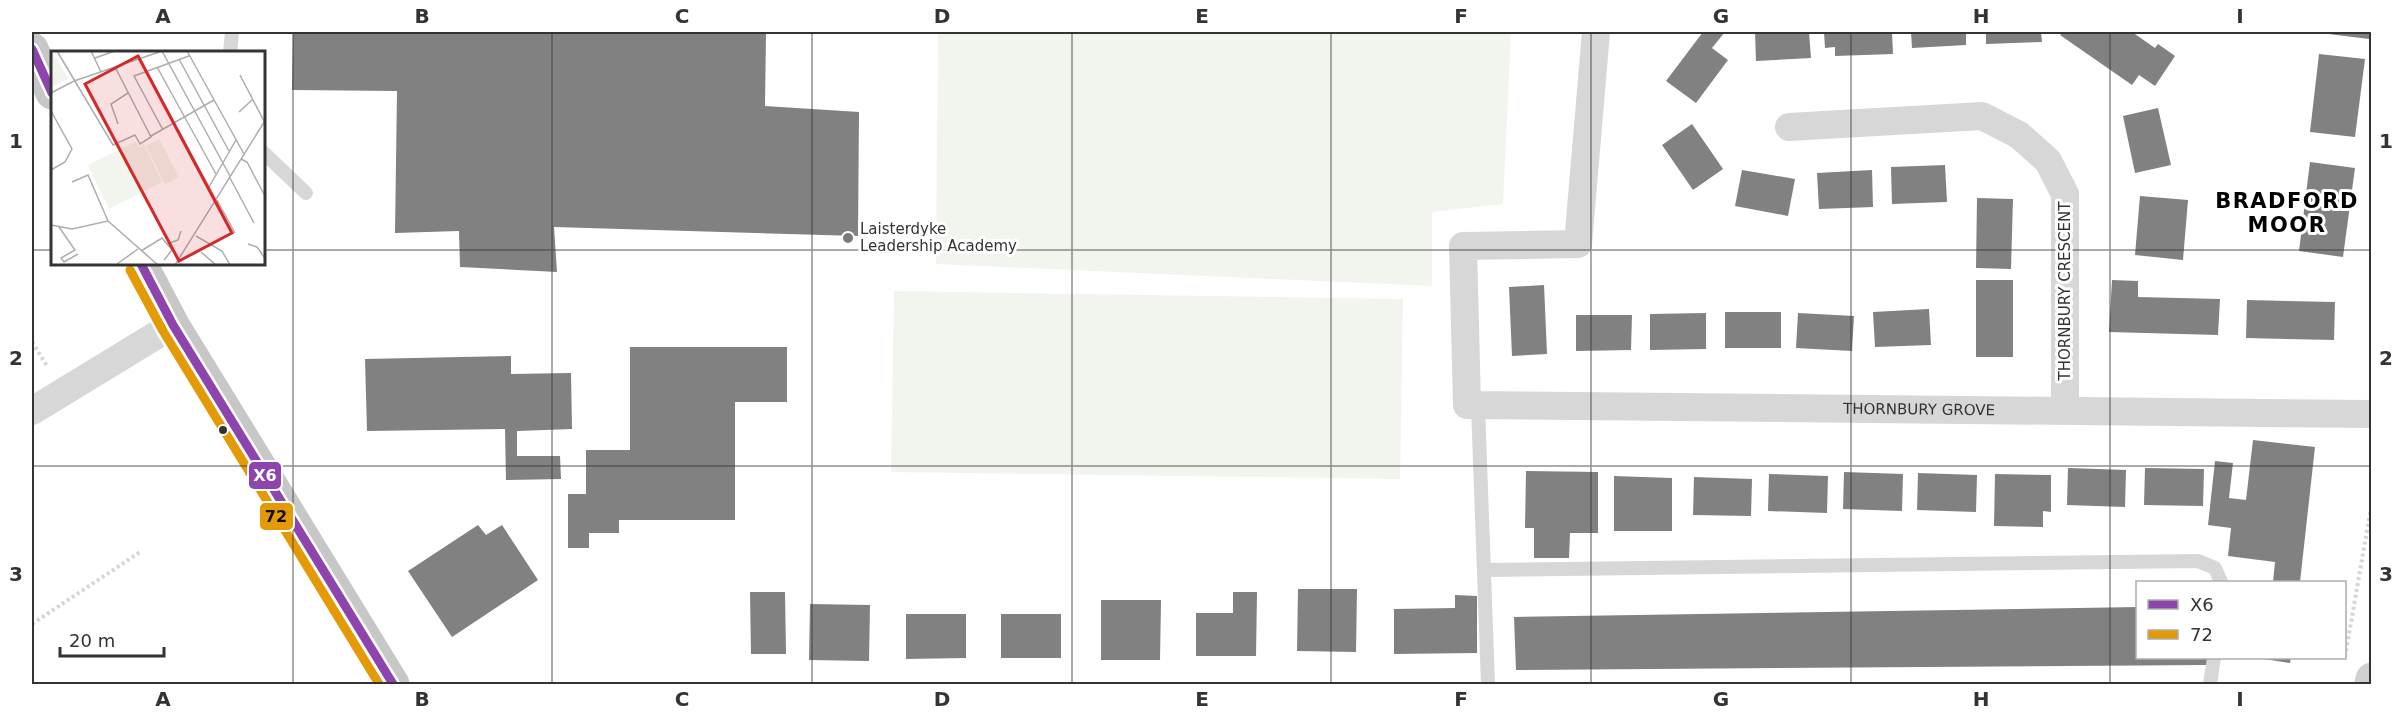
<svg xmlns="http://www.w3.org/2000/svg" width="2403" height="716" font-family="'DejaVu Sans',sans-serif">
<style>
.green{fill:#f1f5ed}
.building{fill:#818181}
.lines{fill:none;stroke-linecap:round;stroke-linejoin:round}
.path{stroke:#d6d6d6;stroke-width:4;stroke-dasharray:3 3;stroke-linecap:butt}
.service{stroke:#d7d7d7;stroke-width:14}
.minor{stroke:#d7d7d7;stroke-width:28}
.secondary{stroke:#d0d0d0;stroke-width:33}
.trunk{stroke:#c7c7c7;stroke-width:33}
.bus-1-casing{stroke:#fff;stroke-width:14}
.bus-2-casing{stroke:#fff;stroke-width:14}
.bus-1{stroke:#8e44ad;stroke-width:9}
.bus-2{stroke:#e39a05;stroke-width:9}
.grid{fill:none;stroke:#333;stroke-width:1.5;stroke-opacity:0.55}
.poi-dot{fill:#7a7a7a;stroke:#fff;stroke-width:2}
.bus-dot{fill:#333;stroke:#fff;stroke-width:2}
.labels{text-anchor:middle;stroke-width:6;stroke-linejoin:round;paint-order:stroke}
.poi-label{font-size:15px;fill:#333;stroke:#fff;text-anchor:start}
.street-label{font-size:15px;fill:#333;stroke:#fff}
.district-label{font-size:21px;font-weight:bold;letter-spacing:1.5px;fill:#000;stroke:#fff}
.inset-road{fill:none;stroke:#adadad;stroke-width:1.5}
.view{fill:#d62828;fill-opacity:0.15;stroke:#d62828;stroke-width:3}
.inset-edge{fill:none;stroke:#333;stroke-width:3}
.line-badge{stroke:#fff;stroke-width:2}
.badge-label{font-size:16px;text-anchor:middle;font-weight:bold;fill:#fff}
.pale-badge-label{font-size:16px;text-anchor:middle;font-weight:bold;fill:#111}
.neatline{fill:none;stroke:#333;stroke-width:2}
.grid-label{font-size:20px;text-anchor:middle;font-weight:bold;fill:#333}
</style>
<rect width="100%" height="100%" fill="#fff"/>
<g class="green">
<path d="M938 32H1511L1503 204 1432 212V286L936 264Z"/>
<path d="M894 291 1403 299 1400 479 891 472Z"/>
</g>
<g class="building">
<path d="M293 32H766L765 106 859 112 858 236 554 227 557 272 460 267 459 231 395 233 397 91 292 90Z"/>
<path d="M1703 32H1725L1712 48 1728 60 1696 103 1666 81Z"/>
<path d="M1755 32H1809L1811 58 1756 61Z"/>
<path d="M1824 32H1892L1893 54 1835 56V47L1825 48Z"/>
<path d="M1911 32H1966V45L1912 48Z"/>
<path d="M1986 32H2041L2042 42 1986 44Z"/>
<path d="M2063 32H2132L2155 48 2158 44 2175 56 2155 86 2139 75 2132 85 2060 35Z"/>
<path d="M2312 32H2370L2369 39Z"/>
<path d="M2319 54 2365 59 2355 137 2310 132Z"/>
<path d="M2158 108 2171 165 2135 173 2123 116Z"/>
<path d="M1692 124 1723 169 1693 190 1662 145Z"/>
<path d="M2310 162 2355 168 2343 257 2299 251Z"/>
<path d="M1945 165 1947 202 1892 204 1891 167Z"/>
<path d="M1742 170 1795 179 1788 216 1735 206Z"/>
<path d="M1872 170 1873 207 1819 209 1817 173Z"/>
<path d="M2140 196 2188 200 2183 260 2135 255Z"/>
<path d="M1977 198 2013 199 2011 269 1976 268Z"/>
<rect x="1976" y="280" width="37" height="77"/>
<path d="M2112 280 2138 281V297L2220 299 2218 335 2109 332Z"/>
<path d="M1544 285 1547 354 1512 356 1509 287Z"/>
<path d="M2247 300 2335 302 2334 340 2246 338Z"/>
<path d="M1929 309 1931 345 1875 347 1873 312Z"/>
<rect x="1725" y="312" width="56" height="36"/>
<path d="M1706 313V349L1650 350V314Z"/>
<path d="M1798 313 1854 316 1852 351 1796 348Z"/>
<path d="M1576 315H1632L1631 350 1576 351Z"/>
<path d="M630 347H787V402H735V520H619V533H589V548H568V494H586V450H630Z"/>
<path d="M511 356V374L571 373 572 429 517 431V456H560L561 479 506 480 505 429 367 431 365 359Z"/>
<path d="M2253 440 2315 447 2300 582H2273L2275 562 2228 556 2231 528 2208 525 2215 461 2233 463 2229 498 2246 500Z"/>
<path d="M2068 468 2126 470 2125 507 2067 505Z"/>
<path d="M2145 468 2204 469 2203 506 2144 505Z"/>
<path d="M1526 471 1598 472V533H1570L1569 558H1534V528H1525Z"/>
<path d="M1844 472 1903 474 1902 511 1843 509Z"/>
<path d="M1918 473 1977 475 1976 512 1917 510Z"/>
<path d="M1769 474 1828 476 1827 513 1768 511Z"/>
<path d="M1995 474 2051 475V512L2043 511V527L1994 526Z"/>
<path d="M1614 476 1672 478V531H1614Z"/>
<path d="M1694 477 1752 479 1751 516 1693 515Z"/>
<path d="M478 525 486 535 502 525 538 580 452 637 408 571Z"/>
<path d="M1298 589H1357L1356 652 1297 651Z"/>
<path d="M750 592H785L786 654H751Z"/>
<path d="M1233 592H1257L1256 656H1196V613H1233Z"/>
<path d="M1455 595 1477 596V653L1394 654V609L1455 608Z"/>
<path d="M1101 600H1161L1160 660H1101Z"/>
<path d="M810 604 870 605 869 661 809 660Z"/>
<path d="M2138 607V658H2208L2207 665 1516 670 1514 617Z"/>
<path d="M906 614H966V658L906 659Z"/>
<rect x="1001" y="614" width="60" height="44"/>
<path d="M2258 658H2291L2290 663Z"/>
</g>
<g class="lines">
<g class="path">
<path d="M32 342 47 366"/>
<path d="M32 624 140 552"/>
<path d="M2345 657 2372 502"/>
</g>
<g class="service">
<path d="M230 52 232 32"/>
<path d="M264 153 306 193"/>
<path d="M1478 406 1488 684"/>
<path d="M1484 570 2198 561 2215 568 2221 582"/>
<path d="M2210 684 2214 658"/>
</g>
<g class="minor">
<path id="s1" d="M1596 32 1578 244 1463 246 1467 405 2372 414"/>
<path d="M1789 127 1982 116 2019 135 2048 161 2065 194V410"/>
<path d="M32 411 173 325"/>
</g>
<path class="secondary" d="M2371 684 2372 679"/>
<g class="trunk">
<path d="M32 49 52 93"/>
<path d="M141 264 173 325 393 684"/>
</g>
<g class="bus-1-casing">
<g id="bus-1">
<path d="M32 49 52 93"/>
<path d="M141 264 173 325 393 684"/>
</g>
</g>
<g class="bus-2-casing">
<path id="bus-2" d="M130 270 163 331 379 684"/>
</g>
<use href="#bus-1" class="bus-1"/>
<use href="#bus-2" class="bus-2"/>
</g>
<path class="grid" d="M293 32V684M552 32V684M812 32V684M1072 32V684M1331 32V684M1591 32V684M1851 32V684M2110 32V684M32 250H52M264 250H2372M32 466H2372"/>
<circle class="poi-dot" cx="848" cy="238" r="6"/>
<circle class="bus-dot" cx="223" cy="430" r="5"/>
<g class="labels">
<g class="poi-label">
<text x="860" y="234">Laisterdyke<tspan x="860" dy="17">Leadership Academy</tspan></text>
</g>
<g class="street-label">
<text transform="translate(2065 291) rotate(-90)" y="5">THORNBURY CRESCENT</text>
<text dy="5" stroke="none"><textPath href="#s1" startOffset="939">THORNBURY GROVE</textPath></text>
</g>
<g class="district-label">
<text x="2287" y="208">BRADFORD<tspan x="2287" dy="24">MOOR</tspan></text>
</g>
</g>
<g transform="translate(51 51)">
<rect width="214" height="214" fill="#fff"/>
<path d="M0 0 18 28 0 36ZM108 88 128 126 114 133 95 95ZM84 91 88 96 93 93 111 131 58 158 37 114Z" fill="#f1f5ed"/>
<path class="inset-road" d="M6 0 62 94 84 84 89 93 100 86 64 16M40 0 50 21M111 0 179 125M136 0 193 103M44 7 64 0M89 8 165 149M128 8 178 100M106 16 165 123M189 24 213 70M0 42 23 30 111 0M0 60 21 98 14 111 0 119M188 61 202 48M67 73 60 53 77 42M112 79 83 25 138 5M100 85 163 49M190 108 196 111 215 147M179 127 203 172M21 131 37 124 57 170M158 136 185 89M166 149 184 182M0 174 21 178 57 170 107 214M8 176 24 199 10 207 13 211 27 203M145 185 171 200 179 214M116 193 127 189 130 180M197 193 206 196 215 209M90 200 111 187 121 199 113 209M150 201 165 214M66 213 87 198M124 214 215 68"/>
<path class="view" d="M87 5 181 182 128 210 34 33Z"/>
<rect width="214" height="214" class="inset-edge"/>
</g>
<g class="line-badge">
<rect x="248" y="461" width="34" height="29" rx="6" fill="#8e44ad"/>
<rect x="259" y="502" width="35" height="29" rx="6" fill="#e39a05"/>
</g>
<g class="badge-label">
<text x="265" y="481">X6</text>
</g>
<g class="pale-badge-label">
<text x="276" y="522">72</text>
</g>
<rect width="2403" height="716" fill="none" stroke="#ffffff" stroke-width="66"/>
<rect x="2136" y="581" width="210" height="78" fill="#ffffff" stroke="#adadad" stroke-width="1.5"/>
<rect x="2148" y="600" width="30" height="9" fill="#8e44ad" stroke="#adadad" stroke-width="1.5"/>
<text x="2190" y="611" font-size="18" fill="#333333">X6</text>
<rect x="2148" y="630" width="30" height="9" fill="#e39a05" stroke="#adadad" stroke-width="1.5"/>
<text x="2190" y="641" font-size="18" fill="#333333">72</text>
<path d="M60 647v9h104v-9" fill="none" stroke="#333333" stroke-width="3"/>
<text x="69" y="647" font-size="18" fill="#333333" stroke="#ffffff" stroke-width="4.5" paint-order="stroke">20 m</text>
<rect x="33" y="33" width="2337" height="650" class="neatline"/>
<g class="grid-label">
<text x="163" y="23">A</text>
<text x="422" y="23">B</text>
<text x="682" y="23">C</text>
<text x="942" y="23">D</text>
<text x="1202" y="23">E</text>
<text x="1461" y="23">F</text>
<text x="1721" y="23">G</text>
<text x="1981" y="23">H</text>
<text x="2240" y="23">I</text>
<text x="16" y="148">1</text>
<text x="2386" y="148">1</text>
<text x="16" y="365">2</text>
<text x="2386" y="365">2</text>
<text x="16" y="581">3</text>
<text x="2386" y="581">3</text>
<text x="163" y="706">A</text>
<text x="422" y="706">B</text>
<text x="682" y="706">C</text>
<text x="942" y="706">D</text>
<text x="1202" y="706">E</text>
<text x="1461" y="706">F</text>
<text x="1721" y="706">G</text>
<text x="1981" y="706">H</text>
<text x="2240" y="706">I</text>
</g>
</svg>
